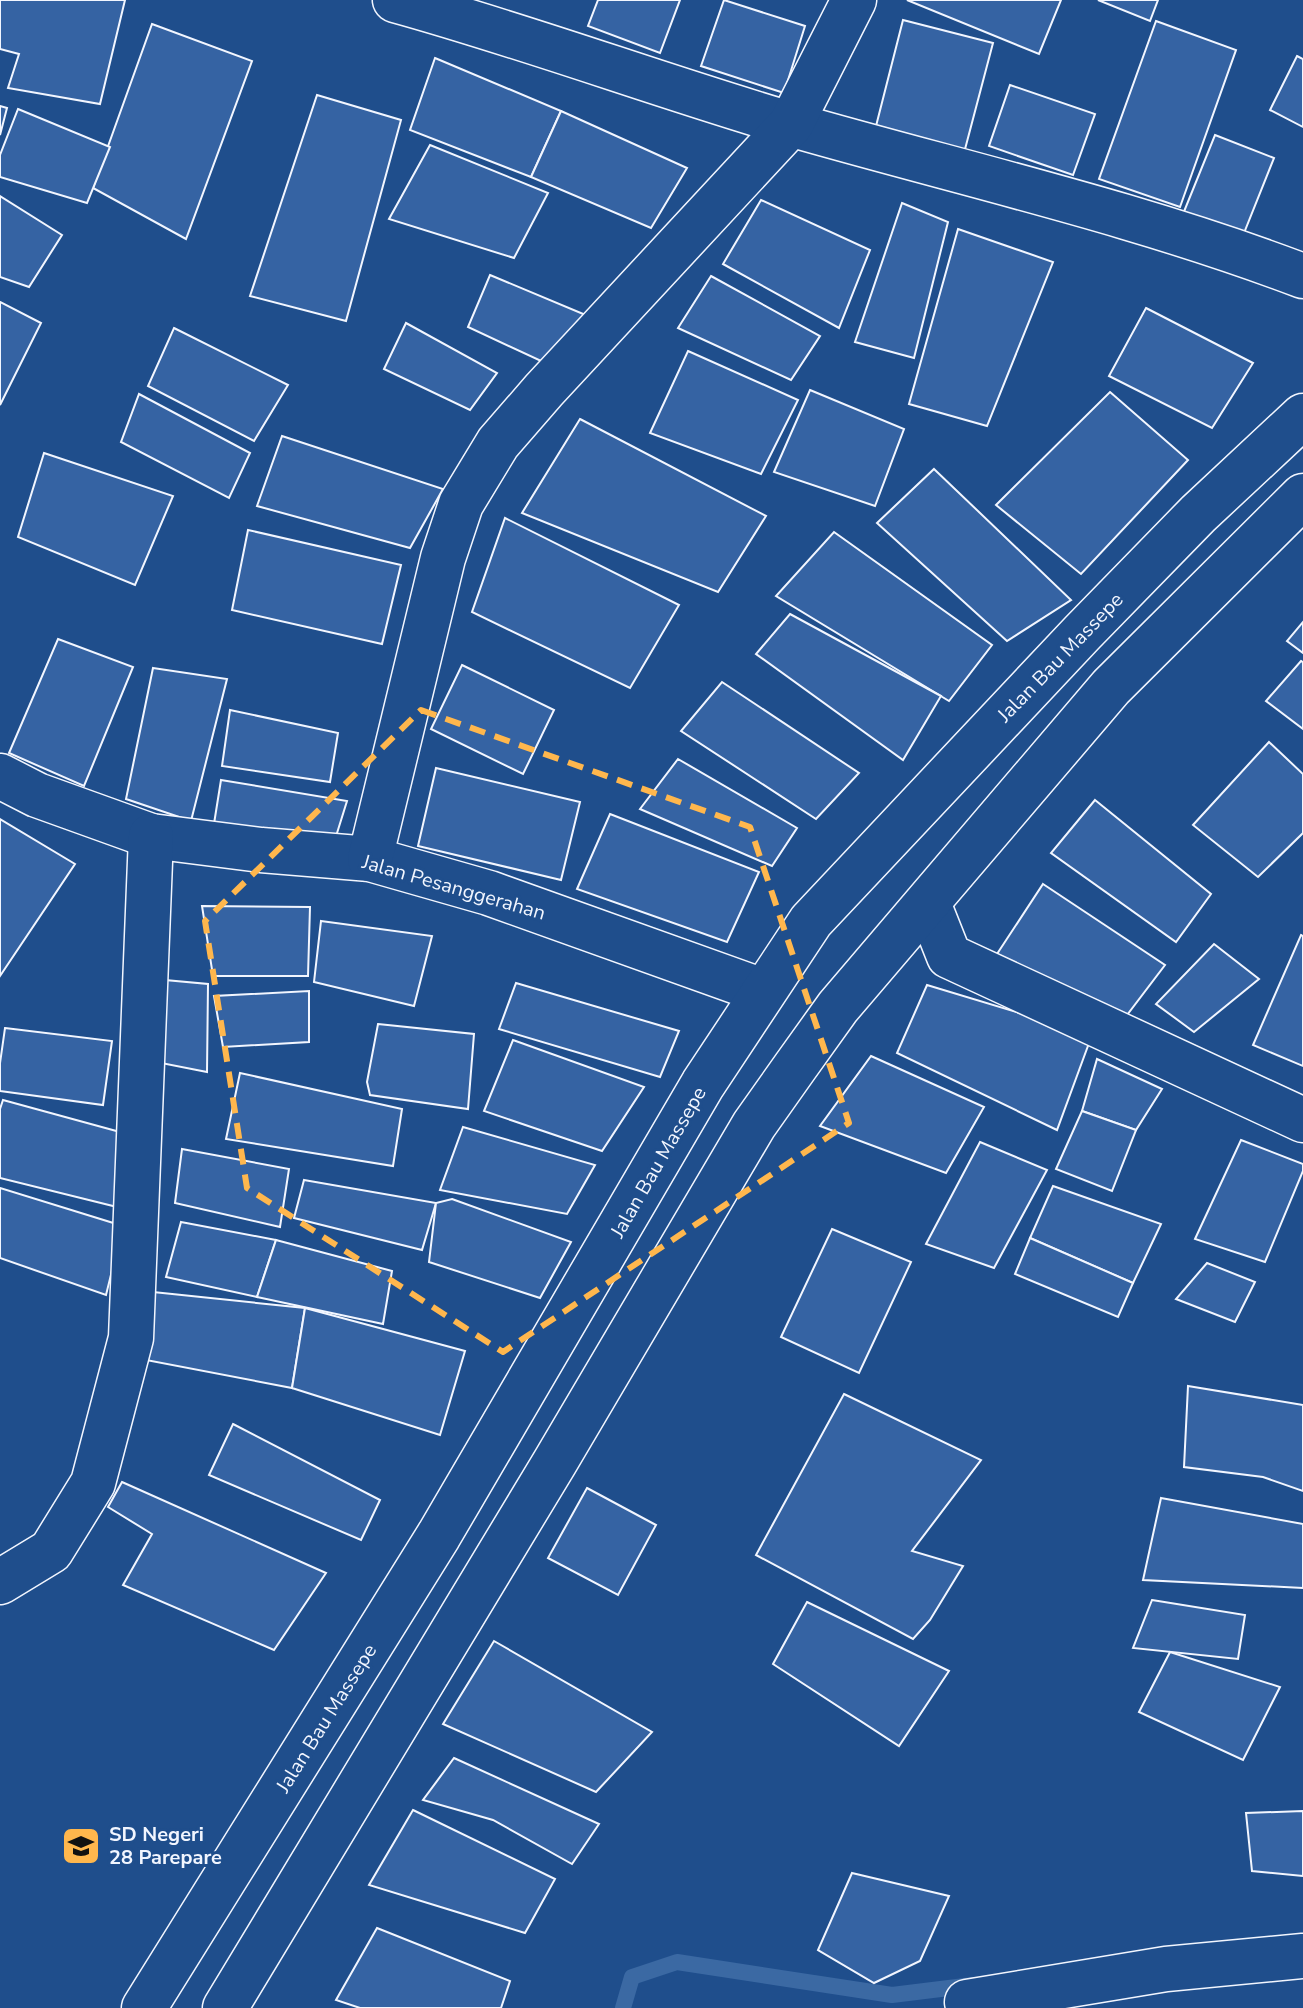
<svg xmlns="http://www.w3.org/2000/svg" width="1303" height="2008" font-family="'Nunito Sans',sans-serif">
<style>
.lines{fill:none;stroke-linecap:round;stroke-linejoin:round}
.stream{stroke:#3b69a3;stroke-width:16}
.building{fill:#3563a3;stroke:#f2f6ff;stroke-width:2}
.minor-casing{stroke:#f2f6ff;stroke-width:47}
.trunk-casing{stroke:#f2f6ff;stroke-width:47}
.minor{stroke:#1f4e8c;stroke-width:44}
.trunk{stroke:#1f4e8c;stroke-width:44}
.marked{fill:none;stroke:#ffb74d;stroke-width:6;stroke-dasharray:16 10;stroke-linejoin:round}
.labels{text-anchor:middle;stroke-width:6;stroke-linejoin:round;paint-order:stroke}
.street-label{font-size:20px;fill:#f2f6ff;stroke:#1f4e8c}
.poi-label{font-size:20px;font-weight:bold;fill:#f2f6ff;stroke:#1f4e8c;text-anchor:start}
</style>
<rect width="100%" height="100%" fill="#1f4e8c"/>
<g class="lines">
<path class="stream" d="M623 2008 632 1977 677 1962 892 1995 973 1985"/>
</g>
<g class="building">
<path d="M0 0H125L100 104 8 88 19 54 0 49Z"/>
<path d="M598 0H680L660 53 588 26Z"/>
<path d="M724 0 805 26 784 93 701 66Z"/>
<path d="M907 0H1061L1039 54Z"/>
<path d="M1098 0H1158L1150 21Z"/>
<path d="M903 20 993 43 964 153 875 130Z"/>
<path d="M1156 21 1236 50 1180 207 1099 179Z"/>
<path d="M152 24 252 61 186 239 93 188Z"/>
<path d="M1297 56 1303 59V127L1270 110Z"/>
<path d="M435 58 561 111 531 177 410 130Z"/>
<path d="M1010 85 1095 114 1073 175 989 146Z"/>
<path d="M317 95 401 120 346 321 250 296Z"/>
<path d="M0 106 7 108 0 135Z"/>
<path d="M18 109 110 147 87 203 0 177V155Z"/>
<path d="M561 111 687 168 651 228 531 177Z"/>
<path d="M1215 135 1274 158 1242 238 1183 214Z"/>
<path d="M430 145 548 193 514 258 389 219Z"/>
<path d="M0 196 62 235 29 287 0 277Z"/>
<path d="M761 200 870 250 839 328 723 264Z"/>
<path d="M902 203 948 222 914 358 855 342Z"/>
<path d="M958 229 1053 262 987 426 909 404Z"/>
<path d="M490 275 588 316 554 367 468 327Z"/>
<path d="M711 276 820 336 791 380 678 328Z"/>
<path d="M0 302 41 323 0 405Z"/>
<path d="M1146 308 1253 363 1212 428 1109 376Z"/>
<path d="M406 323 497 373 470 410 384 369Z"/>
<path d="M174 328 288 385 254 441 148 386Z"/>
<path d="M688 351 798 400 761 474 650 433Z"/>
<path d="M810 390 904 429 875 506 774 472Z"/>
<path d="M1110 392 1188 460 1081 574 996 505Z"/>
<path d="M139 394 250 453 229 498 121 442Z"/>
<path d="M580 419 766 516 718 592 522 513Z"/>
<path d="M282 436 443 489 410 548 257 506Z"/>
<path d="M44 453 173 496 135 585 18 537Z"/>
<path d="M934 469 1071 600 1007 641 877 523Z"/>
<path d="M505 518 679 605 630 688 472 612Z"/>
<path d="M248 530 401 565 382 644 232 610Z"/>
<path d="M834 532 992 645 949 701 776 596Z"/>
<path d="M790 614 941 696 903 760 756 654Z"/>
<path d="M1303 622V653L1287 641Z"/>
<path d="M58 639 133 667 84 786 9 753Z"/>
<path d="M1301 661 1303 662V729L1266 701Z"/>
<path d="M462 665 554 710 523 774 431 729Z"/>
<path d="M153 668 227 679 191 821 126 799Z"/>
<path d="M722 682 859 773 816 819 681 731Z"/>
<path d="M230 710 338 733 330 782 222 766Z"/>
<path d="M1269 742 1303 774V833L1258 877 1193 825Z"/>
<path d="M678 759 797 828 772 866 640 809Z"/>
<path d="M436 768 580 802 561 880 418 846Z"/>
<path d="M221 780 347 801 333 846 213 830Z"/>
<path d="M1095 800 1211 894 1176 942 1051 853Z"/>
<path d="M610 814 759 872 727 942 577 889Z"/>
<path d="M0 819 75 864 0 976Z"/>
<path d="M1043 884 1165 965 1127 1015 995 957Z"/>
<path d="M202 906 310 907 308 976H213Z"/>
<path d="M321 921 432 936 414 1006 314 982Z"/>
<path d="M1301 935 1303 936V1066L1253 1045Z"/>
<path d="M1214 944 1259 979 1194 1032 1156 1004Z"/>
<path d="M154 979 208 984 207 1072 156 1062Z"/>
<path d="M516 983 679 1031 660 1077 499 1029Z"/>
<path d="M927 985 1092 1035 1057 1130 897 1053Z"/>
<path d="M309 991V1042L223 1047 214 996Z"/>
<path d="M378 1024 474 1034 468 1109 370 1095 367 1082Z"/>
<path d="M5 1028 112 1041 103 1105 0 1091V1063Z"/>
<path d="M513 1040 644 1087 602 1151 484 1111Z"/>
<path d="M871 1056 984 1107 946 1173 820 1126Z"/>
<path d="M1097 1059 1162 1089 1136 1130 1082 1111Z"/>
<path d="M240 1073 402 1109 393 1166 226 1139Z"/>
<path d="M3 1100 131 1135 117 1207 0 1178V1109Z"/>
<path d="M1082 1111 1136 1130 1112 1191 1056 1169Z"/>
<path d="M463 1127 595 1165 567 1214 440 1190Z"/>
<path d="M1241 1140 1303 1164V1171L1265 1262 1195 1239Z"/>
<path d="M980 1142 1047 1170 994 1268 926 1244Z"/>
<path d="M182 1149 289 1169 280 1227 175 1203Z"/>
<path d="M304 1180 436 1203 422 1250 294 1218Z"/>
<path d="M1053 1186 1161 1224 1133 1283 1030 1238Z"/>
<path d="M0 1188 123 1226 106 1295 0 1258Z"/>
<path d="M452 1199 571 1242 540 1298 429 1262 436 1203Z"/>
<path d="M181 1222 276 1240 257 1297 166 1277Z"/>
<path d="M832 1229 911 1262 859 1373 781 1337Z"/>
<path d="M1030 1238 1133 1283 1118 1317 1015 1274Z"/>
<path d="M276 1240 392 1271 383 1324 257 1297Z"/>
<path d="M1207 1263 1255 1282 1235 1322 1176 1299Z"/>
<path d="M153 1292 305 1308 292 1388 146 1360Z"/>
<path d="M305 1308 465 1351 440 1435 292 1388Z"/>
<path d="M1188 1386 1303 1405V1491L1263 1477 1184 1467Z"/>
<path d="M844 1394 981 1460 912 1551 963 1566 930 1620 913 1639 756 1555Z"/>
<path d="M233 1424 380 1500 361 1540 209 1475Z"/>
<path d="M122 1482 326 1573 274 1650 123 1585 152 1534 108 1507Z"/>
<path d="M587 1488 656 1525 618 1595 548 1558Z"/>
<path d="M1161 1498 1303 1524V1588L1143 1580Z"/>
<path d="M1152 1600 1245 1615 1238 1659 1133 1648Z"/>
<path d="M807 1602 949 1671 899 1746 773 1664Z"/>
<path d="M494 1641 652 1732 596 1792 443 1724Z"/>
<path d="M1170 1652 1280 1687 1243 1760 1139 1712Z"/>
<path d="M454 1758 599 1824 572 1864 493 1820 423 1800Z"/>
<path d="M413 1810 555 1879 525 1933 369 1885Z"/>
<path d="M1303 1811V1876L1252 1871 1246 1813Z"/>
<path d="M852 1873 949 1896 920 1961 874 1983 818 1950Z"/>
<path d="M377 1928 510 1981 501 2008H360L336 2000Z"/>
</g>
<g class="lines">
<g class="minor-casing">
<g id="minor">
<path d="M395 0C529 37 660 86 793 125 964 174 1137 213 1303 276"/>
<path d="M0 776 37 795 151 836 261 850 370 859 489 893 763 991"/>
<path d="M370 859 443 558 461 504 498 443 544 390 791 124 854 0"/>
<path d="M928 903 949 956 1303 1120"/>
<path d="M0 1582 51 1551 93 1483 131 1338 151 836"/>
<path d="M967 2002 1166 1969 1303 1956"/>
</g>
</g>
<g class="trunk-casing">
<g id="trunk">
<path d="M144 2008 439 1535 703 1084 811 921 1082 633 1198 514 1303 416"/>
<path d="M225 2008 555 1462 754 1125 795 1067 838 1007 1111 687 1303 496"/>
</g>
</g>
<use href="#minor" class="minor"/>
<use href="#trunk" class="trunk"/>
</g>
<path class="marked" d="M421 710 750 827 849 1123 503 1352 247 1188 205 921Z"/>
<defs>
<g id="school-square" transform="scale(2)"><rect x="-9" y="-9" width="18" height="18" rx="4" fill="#ffb74d" stroke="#1f4e8c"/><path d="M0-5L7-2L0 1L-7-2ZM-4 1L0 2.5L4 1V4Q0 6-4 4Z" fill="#111"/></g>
</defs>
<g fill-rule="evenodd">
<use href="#school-square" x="81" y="1846"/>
</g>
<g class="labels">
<g class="street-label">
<text transform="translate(1060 657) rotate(-46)" y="7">Jalan Bau Massepe</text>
<text transform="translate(454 887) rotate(16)" y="7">Jalan Pesanggerahan</text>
<text transform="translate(658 1162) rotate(-60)" y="7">Jalan Bau Massepe</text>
<text transform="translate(326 1718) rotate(-58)" y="7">Jalan Bau Massepe</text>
</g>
<g class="poi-label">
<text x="109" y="1841">SD Negeri<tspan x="109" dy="23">28 Parepare</tspan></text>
</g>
</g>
</svg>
